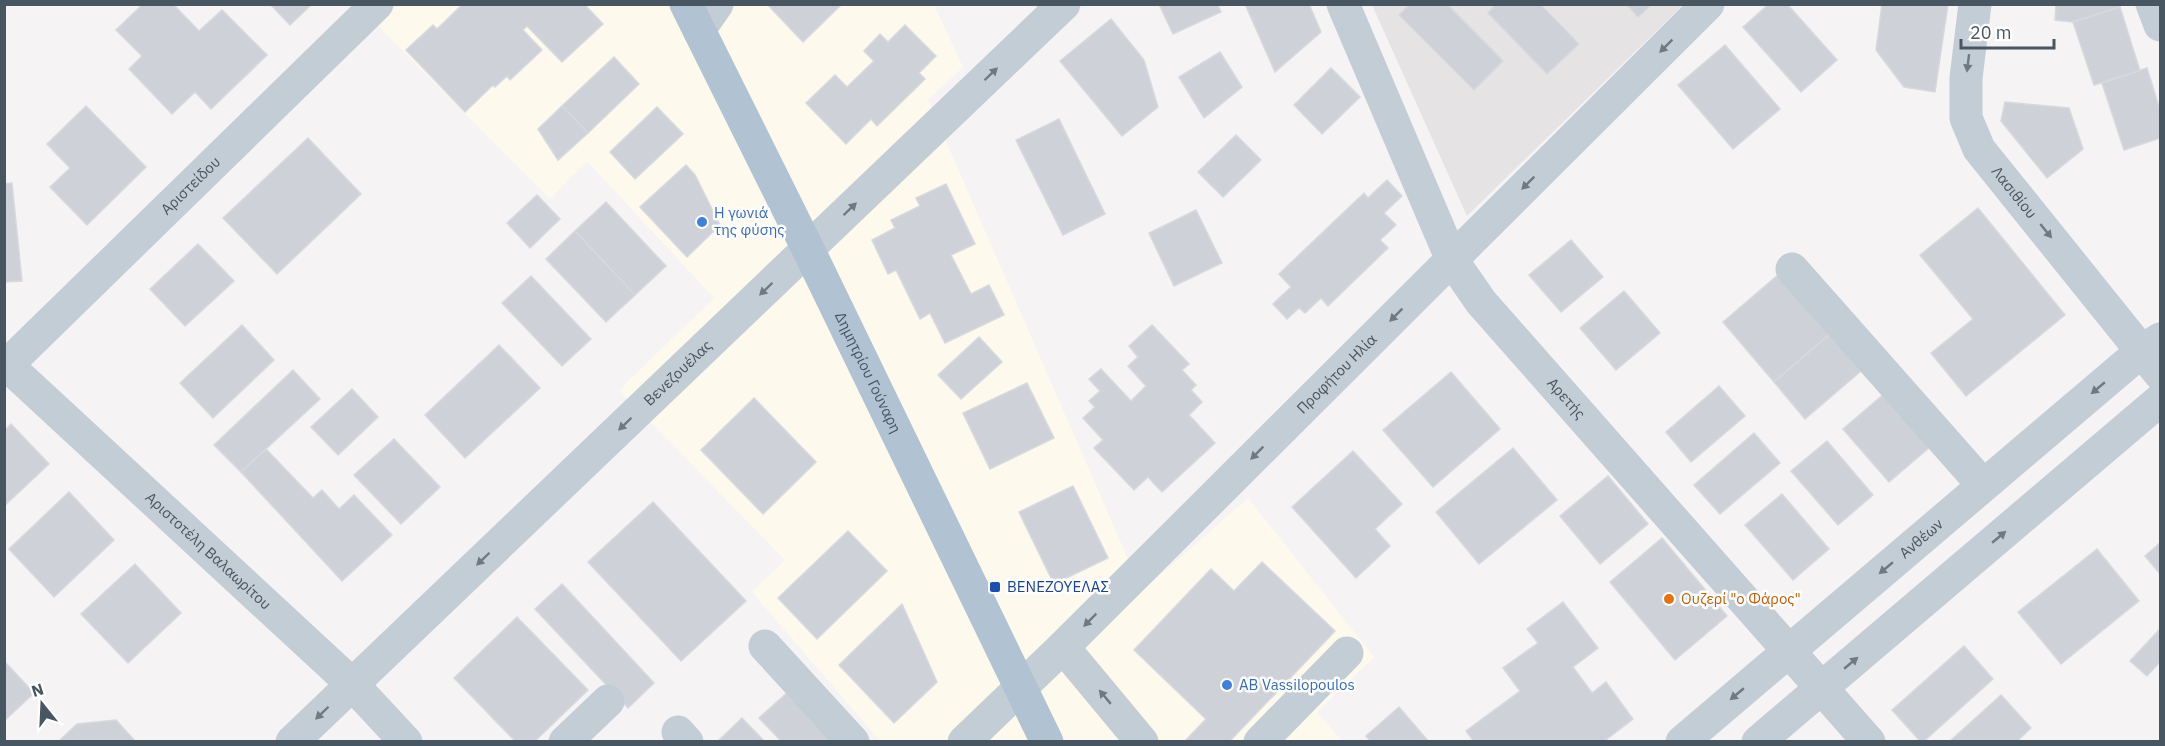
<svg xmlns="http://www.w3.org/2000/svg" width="2165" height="746" font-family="'IBM Plex Sans',sans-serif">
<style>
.commercial{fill:#fef9ed}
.education{fill:#e6e3e5}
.building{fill:#ced2d8;stroke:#d6d9de;stroke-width:1.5}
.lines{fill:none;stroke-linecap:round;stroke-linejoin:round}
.minor{stroke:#c3cdd5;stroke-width:33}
.major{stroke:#b1c2d3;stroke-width:33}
.oneway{fill:#6d7a84}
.shop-dot{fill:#3f7fe0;stroke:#fff;stroke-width:2}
.transit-dot{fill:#1a4fb4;stroke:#fff;stroke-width:2}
.food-dot{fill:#e8710a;stroke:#fff;stroke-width:2}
.labels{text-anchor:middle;stroke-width:5;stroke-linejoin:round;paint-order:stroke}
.street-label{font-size:15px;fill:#485662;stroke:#fff}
.shop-label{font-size:15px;fill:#366cbe;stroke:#fff;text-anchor:start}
.transit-label{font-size:15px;fill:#164399;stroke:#fff;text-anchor:start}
.food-label{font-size:15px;fill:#c56008;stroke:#fff;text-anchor:start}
</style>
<rect width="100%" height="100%" fill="#f5f3f3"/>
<path class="commercial" d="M399 4 934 5 963 67 928 100 1142 591 1248 498 1374 657 1317 712 1342 741H880L752 592 785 560 619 390 714 298 587 161 550 199 377 25Z"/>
<path class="education" d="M1372 5H1683L1467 216Z"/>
<g class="building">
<path d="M143 4H173L199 31 222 10 267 55 211 109 195 92 172 114 129 69 142 56 116 30Z"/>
<path d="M270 4H312L290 25Z"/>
<path d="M463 4H584L603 24 562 62 527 26 523 30 542 50 510 80 507 76 495 87 493 85 465 112 406 50 433 25 437 29Z"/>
<path d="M767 4H842L803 42Z"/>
<path d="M1159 4H1217L1221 12 1173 34Z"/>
<path d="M1245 4H1309L1321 32 1275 72Z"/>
<path d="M1410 4H1447L1503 61 1474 90 1399 15Z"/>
<path d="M1496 4H1540L1579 44 1547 74 1488 13Z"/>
<path d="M1626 4H1652L1638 17Z"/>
<path d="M1769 4H1787L1837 60 1801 92 1743 27Z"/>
<path d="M1882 4H1948L1935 92 1904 87 1876 50Z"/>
<path d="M2056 4H2119L2120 7 2073 22 2055 20Z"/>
<path d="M2120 7 2140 71 2094 85 2073 22Z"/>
<path d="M1111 19 1144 60 1158 107 1122 136 1060 61Z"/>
<path d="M905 25 936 56 919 73 925 79 877 126 871 119 846 144 806 103 835 75 847 87 874 61 864 51 880 34 888 42Z"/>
<path d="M1725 45 1780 109 1733 149 1678 85Z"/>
<path d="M1220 52 1242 87 1204 118 1179 77Z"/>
<path d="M614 57 639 84 588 133 562 106Z"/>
<path d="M1331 68 1360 97 1322 134 1294 105Z"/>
<path d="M2147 68 2160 110V138L2124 150 2102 83Z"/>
<path d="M2005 102 2069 108 2083 149 2047 178 2001 121Z"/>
<path d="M86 106 146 167 87 225 50 187 70 168 47 144Z"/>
<path d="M562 106 588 133 558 160 538 129Z"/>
<path d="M657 107 683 134 635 179 610 152Z"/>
<path d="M1059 119 1105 214 1063 235 1016 140Z"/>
<path d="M1236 135 1261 160 1223 197 1198 172Z"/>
<path d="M308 138 361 194 277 274 223 218Z"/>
<path d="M686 165 695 175 720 225 687 257 640 207Z"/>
<path d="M1387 180 1402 196 1384 213 1396 225 1380 240 1388 248 1328 306 1321 298 1305 313 1299 308 1287 319 1273 304 1291 287 1279 274 1364 193 1368 198Z"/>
<path d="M12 183 22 281 4 282V184Z"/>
<path d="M946 184 975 244 951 255 971 294 989 285 1004 315 945 343 930 313 920 319 896 270 888 274 872 240 895 228 891 220 920 206 916 198Z"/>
<path d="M537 195 560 219 530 248 507 223Z"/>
<path d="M606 202 666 266 635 295 575 231Z"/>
<path d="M1978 208 2065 315 1966 396 1931 353 1973 319 1920 255Z"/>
<path d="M1196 210 1222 263 1174 286 1149 233Z"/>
<path d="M575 231 635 295 606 322 546 259Z"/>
<path d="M1571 240 1603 277 1561 312 1529 275Z"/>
<path d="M198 244 234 281 185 326 150 289Z"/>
<path d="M1779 274 1830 334 1774 382 1723 322Z"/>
<path d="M531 276 591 339 562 366 502 303Z"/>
<path d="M1624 291 1660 333 1616 370 1580 328Z"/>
<path d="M242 325 274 360 213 418 180 383Z"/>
<path d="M1152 325 1189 364 1182 370 1196 385 1191 390 1202 402 1189 415 1215 443 1162 492 1148 477 1134 490 1094 448 1103 440 1083 418 1095 407 1089 401 1100 391 1089 379 1101 369 1131 401 1146 386 1128 366 1138 357 1129 346Z"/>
<path d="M1830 334 1861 371 1805 419 1774 382Z"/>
<path d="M979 337 1002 362 961 399 938 375Z"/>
<path d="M499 345 540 388 465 458 425 415Z"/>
<path d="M293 370 320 399 241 472 214 445Z"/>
<path d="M1451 372 1500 429 1433 487 1383 430Z"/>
<path d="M1027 383 1054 438 990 469 963 413Z"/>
<path d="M1719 386 1745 416 1691 462 1666 432Z"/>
<path d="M352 389 378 417 338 455 311 427Z"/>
<path d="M1885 393 1930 447 1889 482 1843 429Z"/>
<path d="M754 398 816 462 763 514 701 450Z"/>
<path d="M11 424 49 464 4 506V431Z"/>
<path d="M1754 433 1780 463 1720 514 1694 485Z"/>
<path d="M394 439 440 487 401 524 354 475Z"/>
<path d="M1827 441 1873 495 1838 525 1791 471Z"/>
<path d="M1513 448 1557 500 1479 564 1436 512Z"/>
<path d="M266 449 313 498 322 490 339 509 354 495 392 535 342 581 241 472Z"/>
<path d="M1353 451 1402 504 1375 529 1390 546 1356 578 1292 507Z"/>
<path d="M1608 476 1648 524 1600 564 1560 516Z"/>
<path d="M1073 486 1108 558 1054 584 1019 512Z"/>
<path d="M69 492 114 540 54 597 9 549Z"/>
<path d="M1782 494 1829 549 1793 580 1745 525Z"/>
<path d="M653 502 746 601 681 661 588 562Z"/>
<path d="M848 531 887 571 817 639 778 598Z"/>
<path d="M1662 538 1727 616 1675 660 1610 582Z"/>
<path d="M2160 543V574L2145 556Z"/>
<path d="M2097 549 2139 601 2061 664 2018 612Z"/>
<path d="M1262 562 1335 631 1229 742H1184L1206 719 1134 650 1211 569 1234 591Z"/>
<path d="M135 564 181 613 128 663 81 614Z"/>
<path d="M562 584 654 683 628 708 535 609Z"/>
<path d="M1563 602 1598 648 1573 667 1592 693 1606 682 1633 719 1603 742H1474L1466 731 1520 691 1503 668 1538 643 1527 629Z"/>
<path d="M902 604 937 682 894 723 839 665Z"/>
<path d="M517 617 588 690 534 742H516L454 678Z"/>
<path d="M2160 629V662L2147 676 2130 661Z"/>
<path d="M1964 646 1993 679 1923 742H1921L1892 710Z"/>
<path d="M4 661 34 693 4 721Z"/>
<path d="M789 691 839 742H782L759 718Z"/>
<path d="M2001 695 2031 728 2016 742H1949Z"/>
<path d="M1399 707 1429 742H1371L1366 736Z"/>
<path d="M742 718 765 742H717Z"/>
<path d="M116 720 136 742H58L77 724Z"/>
</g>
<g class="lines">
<g class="minor">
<path id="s1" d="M1343 4 1452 260 1481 302 1869 742"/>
<path id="s2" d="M1975 4 1966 78V118L1979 149 2160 374"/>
<path d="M2152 4 2160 25"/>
<path d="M699 30 717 4"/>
<path d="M1792 269 1983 485"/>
<path id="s3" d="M7 365 352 684 406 742"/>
<path id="s4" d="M4 368 377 4"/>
<path d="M765 646 853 742"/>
<path d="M1063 647 1142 742"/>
<path d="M678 732 687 742"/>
<path id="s5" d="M292 742 1064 4"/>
<path d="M565 742 608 701"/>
<path id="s6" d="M964 742 1063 647 1708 4"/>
<path d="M1260 742 1347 653"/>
<path id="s7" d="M1682 742 2143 350 2160 339"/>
<path d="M1758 742 2160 400"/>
</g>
<path class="major" id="s8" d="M686 4 808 249 1047 742"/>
</g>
<defs><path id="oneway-solid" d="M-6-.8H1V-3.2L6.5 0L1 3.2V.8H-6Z" transform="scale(1.5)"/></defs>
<g class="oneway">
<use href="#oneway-solid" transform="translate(1666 46) rotate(135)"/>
<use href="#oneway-solid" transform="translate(1968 63) rotate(97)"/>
<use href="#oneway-solid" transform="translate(991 74) rotate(-44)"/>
<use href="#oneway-solid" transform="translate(1528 183) rotate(135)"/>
<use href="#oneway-solid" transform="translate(850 209) rotate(-44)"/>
<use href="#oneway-solid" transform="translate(2046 231) rotate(51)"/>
<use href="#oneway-solid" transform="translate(766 289) rotate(136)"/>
<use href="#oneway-solid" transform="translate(1396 315) rotate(135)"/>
<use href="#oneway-solid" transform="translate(2098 388) rotate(140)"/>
<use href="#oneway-solid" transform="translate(625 424) rotate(136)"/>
<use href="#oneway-solid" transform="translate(1257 453) rotate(135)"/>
<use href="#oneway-solid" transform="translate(1999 537) rotate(-40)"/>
<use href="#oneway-solid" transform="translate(483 559) rotate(136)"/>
<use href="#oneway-solid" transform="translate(1886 568) rotate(140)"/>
<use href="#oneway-solid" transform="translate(1090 620) rotate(135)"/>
<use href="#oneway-solid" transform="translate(1851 663) rotate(-40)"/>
<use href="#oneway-solid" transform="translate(1737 694) rotate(140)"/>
<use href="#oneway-solid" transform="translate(1105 697) rotate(-130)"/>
<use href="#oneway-solid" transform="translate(322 713) rotate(136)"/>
</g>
<g class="shop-dot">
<circle cx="702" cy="222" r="6"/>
<circle cx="1227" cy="685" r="6"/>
</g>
<rect class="transit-dot" x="989" y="581" width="12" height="12" rx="3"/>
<circle class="food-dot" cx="1669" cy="599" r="6"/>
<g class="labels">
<g class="street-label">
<text dy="5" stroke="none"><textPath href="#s4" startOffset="261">Αριστείδου</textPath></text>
<text dy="5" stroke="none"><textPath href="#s2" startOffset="204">Λασιθίου</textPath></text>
<text dy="5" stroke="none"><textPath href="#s5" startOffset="534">Βενεζουέλας</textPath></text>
<text dy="5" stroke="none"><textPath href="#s8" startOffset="411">Δημητρίου Γούναρη</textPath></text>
<text dy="5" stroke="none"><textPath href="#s6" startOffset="524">Προφήτου Ηλία</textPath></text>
<text dy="5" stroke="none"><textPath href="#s1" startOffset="458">Αρετής</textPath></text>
<text dy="5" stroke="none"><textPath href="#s7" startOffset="314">Ανθέων</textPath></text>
<text dy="5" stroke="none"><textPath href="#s3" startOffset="274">Αριστοτέλη Βαλαωρίτου</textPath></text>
</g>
<g class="shop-label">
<text x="714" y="218">Η γωνιά<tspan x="714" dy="17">της φύσης</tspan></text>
<text x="1239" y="690">AB Vassilopoulos</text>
</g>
<g class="transit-label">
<text x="1007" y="592">ΒΕΝΕΖΟΥΕΛΑΣ</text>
</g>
<g class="food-label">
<text x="1681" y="604">Ουζερί "ο Φάρος"</text>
</g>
</g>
<rect width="2165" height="746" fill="none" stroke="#485662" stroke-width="12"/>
<g transform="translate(42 704) rotate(342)" stroke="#ffffff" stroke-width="4.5" paint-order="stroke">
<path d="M0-4.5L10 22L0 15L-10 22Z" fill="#485662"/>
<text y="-9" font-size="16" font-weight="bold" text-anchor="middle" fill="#485662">N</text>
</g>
<path d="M1961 39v9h93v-9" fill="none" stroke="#485662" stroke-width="3"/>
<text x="1970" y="39" font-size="18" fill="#485662" stroke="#ffffff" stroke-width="4.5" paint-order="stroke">20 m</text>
</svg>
